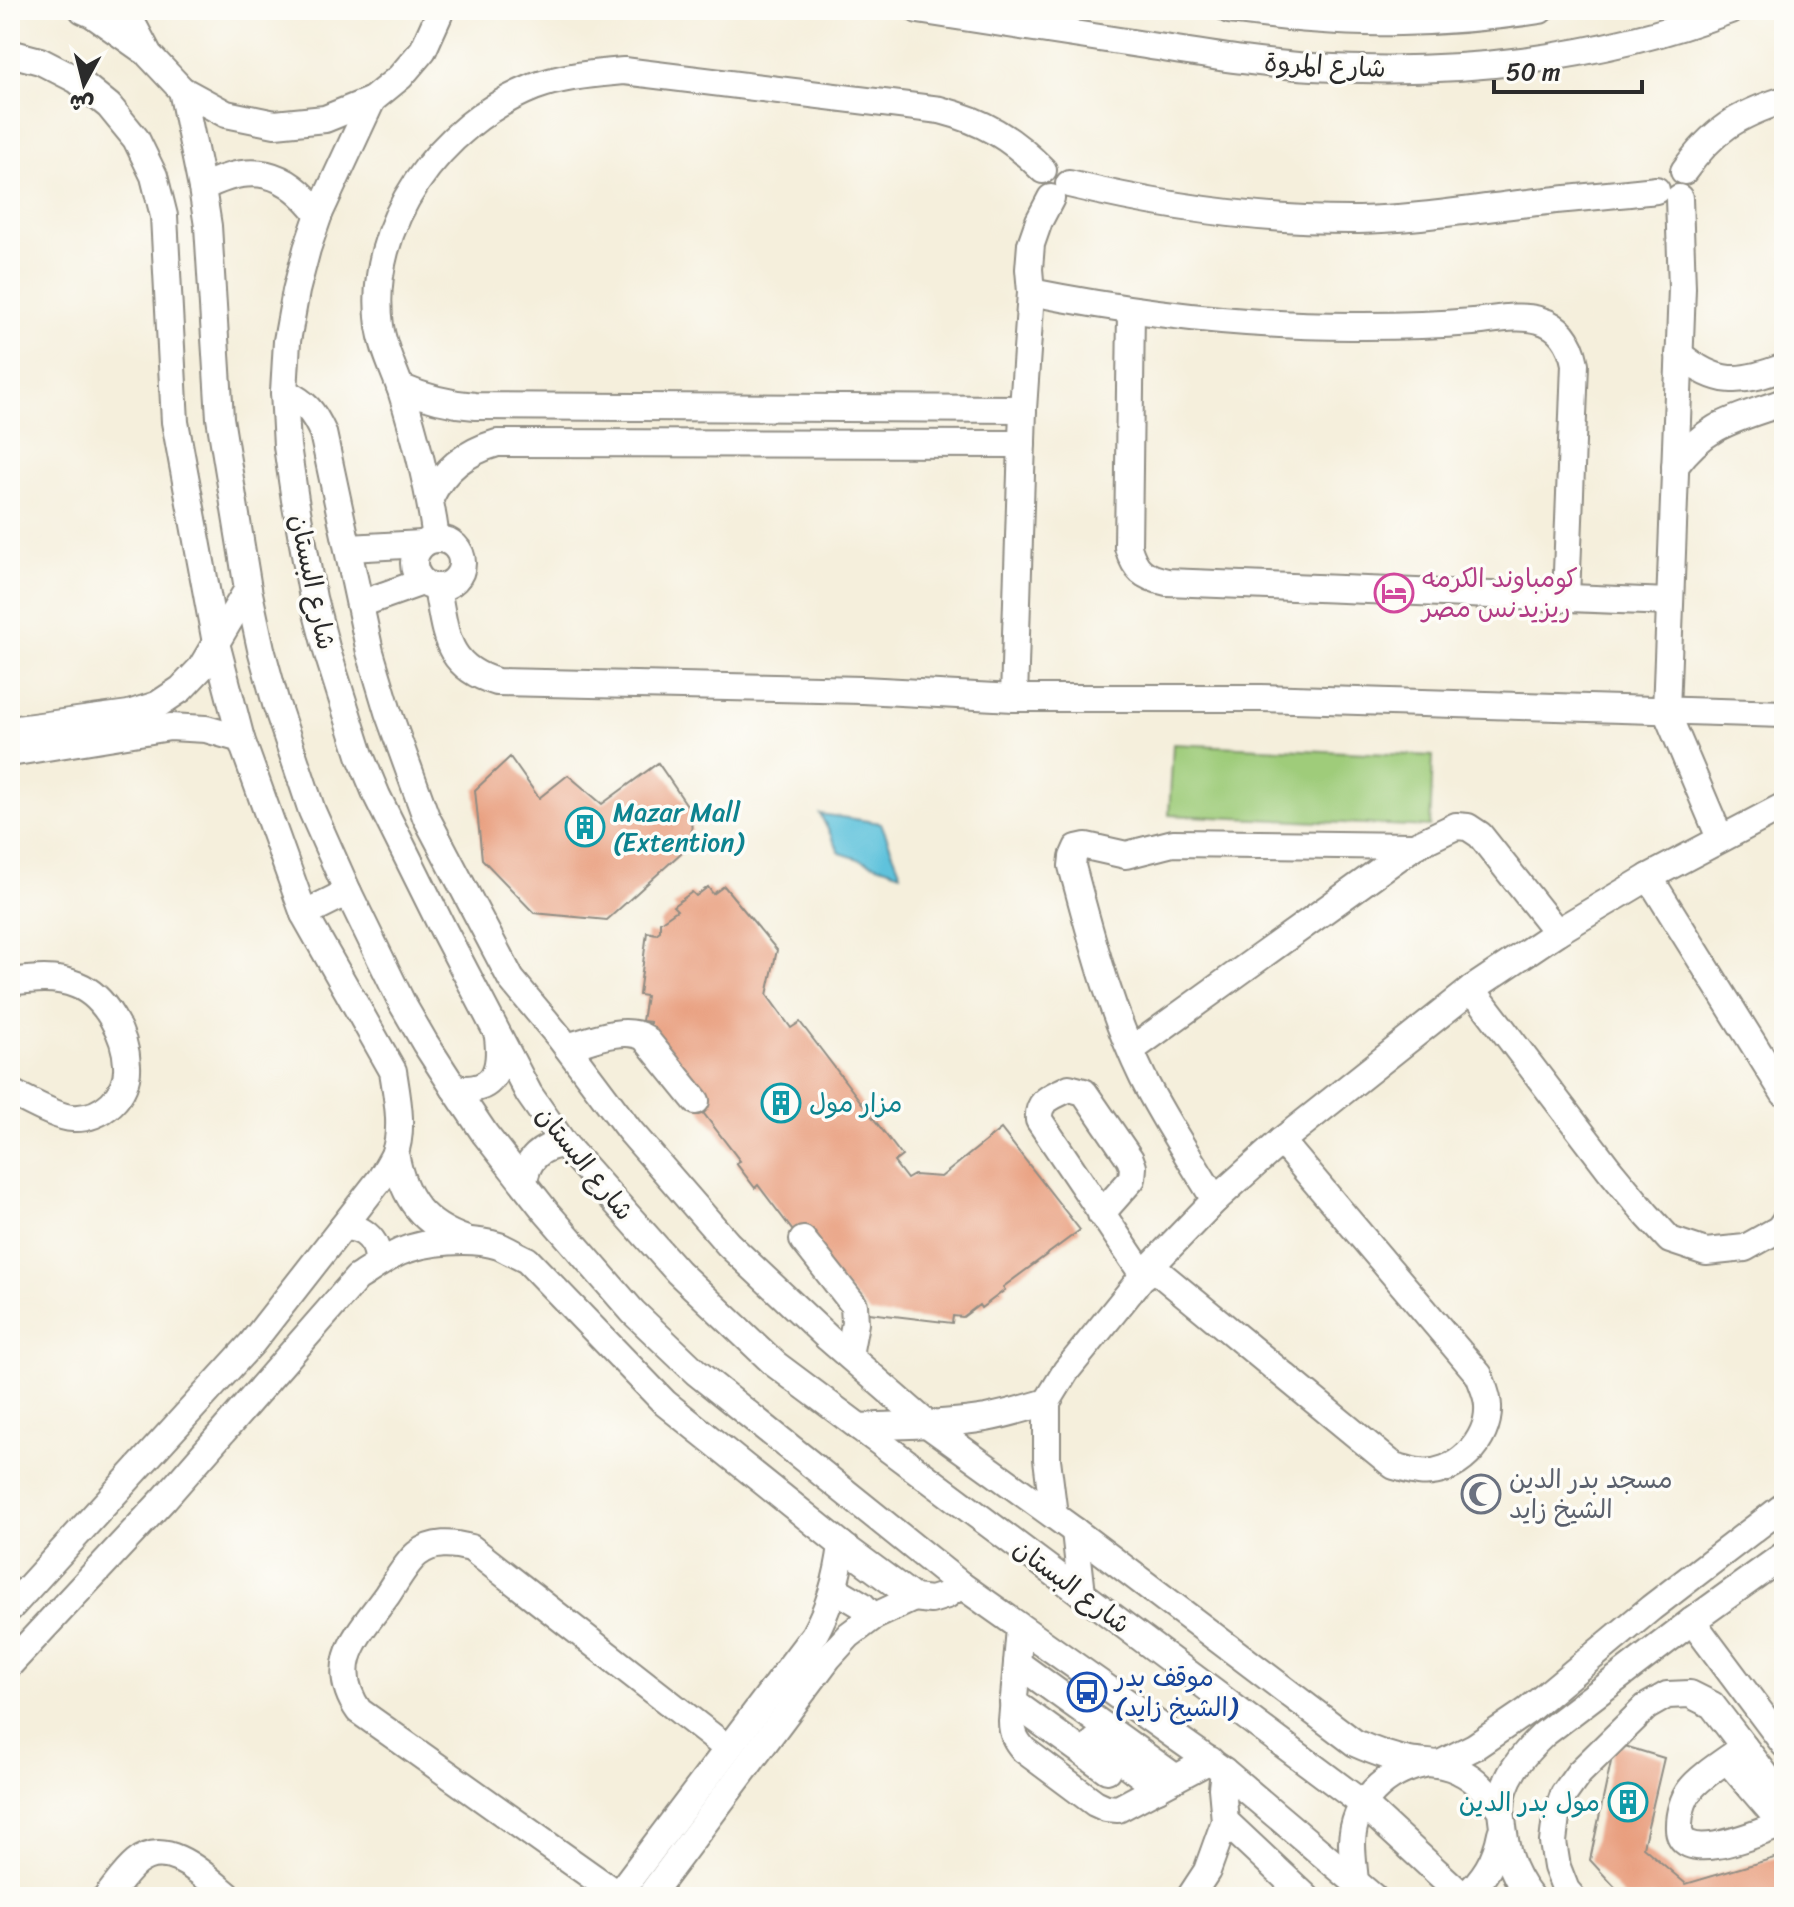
<svg xmlns="http://www.w3.org/2000/svg" width="1794" height="1907" font-family="Sriracha,'Playpen Sans Arabic',sans-serif">
<style>
.green{fill:#9fcc7a;stroke:#657c52;stroke-width:2}
.water{fill:#5ec2dc;stroke:#447684;stroke-width:2}
.building{fill:#e89c7c}
.lines{fill:none;stroke-linecap:round;stroke-linejoin:round}
.minor-casing{stroke:#908d84;stroke-width:30}
.minor{stroke:#fff;stroke-width:26}
.labels{text-anchor:middle;stroke-width:7;stroke-linejoin:round;paint-order:stroke}
.street-label{font-size:26px;fill:#2b2b2b;stroke:#fdfcf7}
.hotel-label{font-size:26px;fill:#b23c85;stroke:#fdfcf7;text-anchor:start}
.culture-label{font-size:26px;fill:#0d838f;stroke:#fdfcf7;text-anchor:start}
.worship-label{font-size:26px;fill:#5b616d;stroke:#fdfcf7;text-anchor:start}
.transit-label{font-size:26px;fill:#164399;stroke:#fdfcf7;text-anchor:start}
</style>
<rect width="100%" height="100%" fill="#fdfcf7"/>
<filter id="ink" filterUnits="userSpaceOnUse"><feTurbulence type="fractalNoise" baseFrequency=".0125" numOctaves="2"/><feDisplacementMap in="SourceGraphic" scale="16" xChannelSelector="R" yChannelSelector="G"/><feConvolveMatrix kernelMatrix="1 2 1 2 8 2 1 2 1" color-interpolation-filters="sRGB"/></filter>
<filter id="wash" filterUnits="userSpaceOnUse"><feTurbulence type="fractalNoise" baseFrequency=".006" numOctaves="4" result="noise"/><feDisplacementMap in="SourceGraphic" scale="32" xChannelSelector="R" yChannelSelector="G"/><feGaussianBlur stdDeviation="1.8" result="paint"/><feColorMatrix in="noise" values="0 0 0 0 0 0 0 0 0 0 0 0 0 0 0 0 0 1.4 0 .05"/><feComposite in="paint" operator="in"/></filter>
<g filter="url(#wash)">
<rect width="100%" height="100%" fill="#f5efdc"/>
<path class="green" d="M1173 744 1433 756 1430 827 1169 815Z"/>
<path class="water" d="M820 814 881 823 901 873 840 853Z"/>
<g id="blocks">
<g class="building">
<path d="M510 757 539 798 568 775 602 804 658 763 691 811 692 843 607 920 534 913 482 859 475 790Z"/>
<path d="M724 886 777 950 767 995 791 1028 800 1022 902 1156 894 1162 907 1179 914 1175 941 1177 1001 1129 1080 1230 1003 1287 1005 1290 981 1308 979 1305 963 1317 953 1316 952 1323 869 1313 799 1239 758 1185 755 1188 736 1163 740 1161 698 1106 650 1027V1022L642 1021 646 996 639 995 647 932 656 934 660 931V922L677 910 673 906 692 892 696 896 708 887 713 894Z"/>
<path d="M1615 1743 1664 1758 1643 1847 1686 1884 1784 1855V1897H1624L1590 1860Z"/>
</g>
</g>
</g>
<g filter="url(#ink)">
<use href="#blocks" fill-opacity="0" stroke="#908d84" stroke-width="2"/>
<g class="lines">
<g class="minor-casing">
<g id="minor">
<path d="M83 10 92 14 143 50"/>
<path d="M127 10 130 19 149 55 182 90 226 114 275 124 325 119 372 100 400 77 423 50 441 10"/>
<path d="M918 10C994 22 1070 33 1145 45 1201 54 1257 64 1313 67 1453 76 1598 60 1730 10"/>
<path d="M1229 10C1285 17 1342 24 1400 22 1447 21 1493 17 1540 10"/>
<path d="M10 53 40 61 77 80 109 106 136 139 154 176 164 216 175 422 216 643 241 739 304 914 393 1071C397 1097 404 1130 394 1155 390 1163 385 1171 381 1178L252 1343 10 1608"/>
<path d="M182 90 202 188 208 226 220 418 248 589 261 649 276 704 312 811 348 892 403 1005 425 1043 454 1088 485 1134 547 1213 633 1312 696 1372 961 1585 1224 1771 1373 1897"/>
<path d="M372 100 319 214 307 249 296 291 287 341 284 392 287 446 295 500 313 598 327 651 360 755 377 796 443 929 529 1094 564 1144 629 1217 678 1272 775 1364 1363 1804 1464 1897"/>
<path d="M1684 171C1713 130 1737 115 1784 100"/>
<path d="M1069 184C1164 207 1260 221 1359 220 1416 219 1472 209 1529 203 1571 198 1614 195 1656 190"/>
<path d="M202 188C251 162 286 170 319 214"/>
<path d="M1679 198 1682 288 1666 711 1720 838"/>
<path d="M1031 292C1141 314 1251 327 1363 326 1400 326 1436 325 1473 322 1494 320 1519 314 1539 320 1561 326 1571 343 1575 364L1566 598"/>
<path d="M1131 310 1128 547C1135 570 1143 577 1167 582L1669 602"/>
<path d="M1679 354C1717 386 1740 384 1784 367"/>
<path d="M400 387C425 398 448 404 475 406L1023 409"/>
<path d="M284 392C306 403 313 411 323 433L370 652 388 712 426 817 511 979 560 1038 630 1131 728 1244 828 1338 927 1424 1075 1531 1355 1743C1373 1751 1391 1758 1410 1761 1427 1764 1443 1762 1459 1771 1477 1779 1489 1795 1501 1810"/>
<path d="M1675 466C1707 423 1736 419 1784 402"/>
<path d="M430 498C444 469 466 452 497 443L1022 444"/>
<path d="M436 538C429 488 416 438 401 390 394 369 383 349 380 326 366 224 441 124 534 87 563 76 593 74 624 71L940 110C983 121 1012 138 1043 170"/>
<circle cx="438" cy="563" r="24"/>
<path d="M349 548 422 544"/>
<path d="M437 588C446 634 445 667 497 682L863 690 1014 698H1261L1784 714"/>
<path d="M360 604 422 582"/>
<path d="M1014 698 1023 409 1031 292 1029 269 1031 244 1039 221 1051 198"/>
<path d="M10 730 129 714 157 705 181 689 201 668 248 589"/>
<path d="M10 753 170 727 206 729 241 739"/>
<path d="M1649 877 1784 1093"/>
<path d="M304 914 348 892"/>
<path d="M10 982C33 979 55 976 77 985 105 996 126 1035 127 1065 129 1095 102 1120 72 1118 58 1118 25 1099 10 1092"/>
<path d="M1472 989 1609 1169 1647 1215 1670 1240 1706 1252 1745 1248 1779 1229 1784 1222"/>
<path d="M567 1047C589 1041 625 1025 645 1038L696 1101"/>
<path d="M1131 1050 1414 846 1456 826 1468 827 1480 835 1557 932"/>
<path d="M454 1088C494 1094 502 1071 498 1037"/>
<path d="M395 1153C403 1199 423 1225 467 1240"/>
<path d="M524 1183C526 1160 541 1146 564 1144"/>
<path d="M1215 1200C1191 1160 1164 1120 1143 1078 1109 1008 1092 940 1072 866L1073 857 1077 848 1086 846 1126 855 1173 843 1414 846"/>
<path d="M1101 1214 1132 1179 1133 1167 1130 1159 1084 1092 1069 1088C1053 1097 1037 1099 1039 1120L1144 1276"/>
<path d="M343 1227C365 1227 379 1242 378 1264"/>
<path d="M803 1240 854 1305 855 1323 849 1355"/>
<path d="M1151 1266 1394 1466C1402 1468 1411 1471 1419 1472 1455 1477 1490 1441 1488 1406 1488 1396 1482 1384 1479 1375L1281 1141"/>
<path d="M859 1427C901 1425 944 1425 986 1418 1007 1414 1027 1408 1047 1402"/>
<path d="M1054 1515 1047 1459V1402L1066 1371 1151 1266 1215 1200 1281 1141 1472 989 1557 932 1649 877 1784 806"/>
<path d="M1075 1531 1082 1594"/>
<path d="M835 1589 862 1605 873 1617"/>
<path d="M1692 1621 1784 1744"/>
<path d="M1020 1628 1012 1721C1012 1734 1016 1741 1024 1750L1095 1803 1106 1808 1118 1809 1210 1760"/>
<path d="M1017 1663 1176 1778"/>
<path d="M10 1664 165 1498 357 1278C371 1269 385 1259 400 1252 426 1241 472 1237 499 1246 508 1250 518 1256 527 1260L665 1403 842 1545 914 1598 931 1600 947 1595 961 1585"/>
<path d="M1013 1702 1107 1770"/>
<path d="M1095 1741 1158 1788"/>
<path d="M1744 1747C1730 1758 1700 1776 1690 1790 1683 1799 1679 1814 1679 1825 1676 1870 1763 1831 1782 1824"/>
<path d="M1727 1760 1784 1826"/>
<path d="M1440 1764 1474 1747 1527 1711 1651 1608 1784 1506"/>
<path d="M1224 1771 1222 1788 1225 1821 1306 1897"/>
<path d="M1355 1882C1354 1869 1352 1856 1352 1843 1353 1801 1386 1772 1424 1764"/>
<path d="M107 1897C116 1886 125 1872 136 1863 168 1836 206 1878 230 1897"/>
<path d="M616 1897 814 1635C830 1606 838 1578 842 1545"/>
<path d="M621 1897 359 1711C326 1663 359 1634 387 1595 395 1583 406 1563 417 1554 433 1541 452 1543 471 1548L727 1748"/>
<path d="M649 1897 828 1658 849 1635 873 1617 914 1598"/>
<path d="M1190 1897 1207 1871 1225 1821"/>
<path d="M1464 1897C1484 1879 1496 1860 1501 1833"/>
<path d="M1530 1897C1507 1867 1505 1846 1501 1810 1501 1779 1523 1754 1544 1734L1692 1621 1784 1555"/>
<path d="M1572 1897 1566 1890 1557 1867 1553 1842 1556 1817 1564 1794 1579 1773 1646 1707 1667 1695 1690 1694 1712 1705 1784 1799"/>
</g>
</g>
<use href="#minor" class="minor"/>
</g>
</g>
<defs>
<g id="hotel-ring" transform="scale(2)"><circle r="9.5" fill="#fdfcf7" stroke="#d1479c" stroke-width="1.5"/><path d="M-6-4.5h1.5V1H6V5H4.5V3h-9V5H-6ZM-4 0a1.8 1.8 0 1 1 3.6 0ZM.5 0V-2.5h3Q6-2.5 6 0Z" fill="#d1479c"/></g>
<g id="building-ring" transform="scale(2)"><circle r="9.5" fill="#fdfcf7" stroke="#0f9aa8" stroke-width="1.5"/><path d="M-4-6H4V6H1V3H-1V6H-4ZM-2.5-4.3h1.7v1.8h-1.7ZM.8-4.3h1.7v1.8H.8ZM-2.5-1h1.7V.8h-1.7ZM.8-1h1.7V.8H.8Z" fill="#0f9aa8"/></g>
<g id="mosque-ring" transform="scale(2)"><circle r="9.5" fill="#fdfcf7" stroke="#6b7280" stroke-width="1.5"/><path d="M3.5-4.9A6 6 0 1 0 3.5 4.9A5 5 0 1 1 3.5-4.9Z" fill="#6b7280"/></g>
<g id="bus-ring" transform="scale(2)"><circle r="9.5" fill="#fdfcf7" stroke="#1a4fb4" stroke-width="1.5"/><path d="M-5-6H5V4H4V6H2V4H-2V6H-4V4H-5ZM-3.5-4V0h7V-4ZM-3.5 1.2v1.5H-2V1.2ZM2 1.2v1.5H3.5V1.2Z" fill="#1a4fb4"/></g>
</defs>
<g fill-rule="evenodd">
<use href="#hotel-ring" x="1394" y="593"/>
<use href="#building-ring" x="585" y="827"/>
<use href="#building-ring" x="781" y="1103"/>
<use href="#mosque-ring" x="1481" y="1494"/>
<use href="#bus-ring" x="1087" y="1692"/>
<use href="#building-ring" x="1628" y="1802"/>
</g>
<g class="labels">
<g class="street-label">
<text transform="translate(1325 65) rotate(3)" y="9">شارع المروة</text>
<text transform="translate(313 582) rotate(78)" y="9">شارع البستان</text>
<text transform="translate(585 1163) rotate(51)" y="9">شارع البستان</text>
<text transform="translate(1072 1586) rotate(37)" y="9">شارع البستان</text>
</g>
<g class="hotel-label">
<text x="1422" y="587">كومباوند الكرمه<tspan x="1422" dy="30">ريزيدنس مصر</tspan></text>
</g>
<g class="culture-label">
<text x="613" y="821">Mazar Mall<tspan x="613" dy="30">(Extention)</tspan></text>
<text x="809" y="1112">مزار مول</text>
<text x="1600" y="1811" text-anchor="end">مول بدر الدين</text>
</g>
<g class="worship-label">
<text x="1509" y="1488">مسجد بدر الدين<tspan x="1509" dy="30">الشيخ زايد</tspan></text>
</g>
<g class="transit-label">
<text x="1115" y="1686">موقف بدر<tspan x="1115" dy="30">(الشيخ زايد)</tspan></text>
</g>
</g>
<rect width="1794" height="1907" fill="none" stroke="#fdfcf7" stroke-width="40"/>
<g transform="translate(84 84) rotate(187)" stroke="#fdfcf7" stroke-width="6" paint-order="stroke">
<path d="M0-6L14 30L0 20L-14 30Z" fill="#2b2b2b"/>
<text y="-12" font-size="22" font-weight="bold" text-anchor="middle" fill="#2b2b2b">ش</text>
</g>
<path d="M1494 80v12h148v-12" fill="none" stroke="#2b2b2b" stroke-width="4"/>
<text x="1506" y="80" font-size="24" fill="#2b2b2b" stroke="#fdfcf7" stroke-width="6" paint-order="stroke">50 m</text>
</svg>
